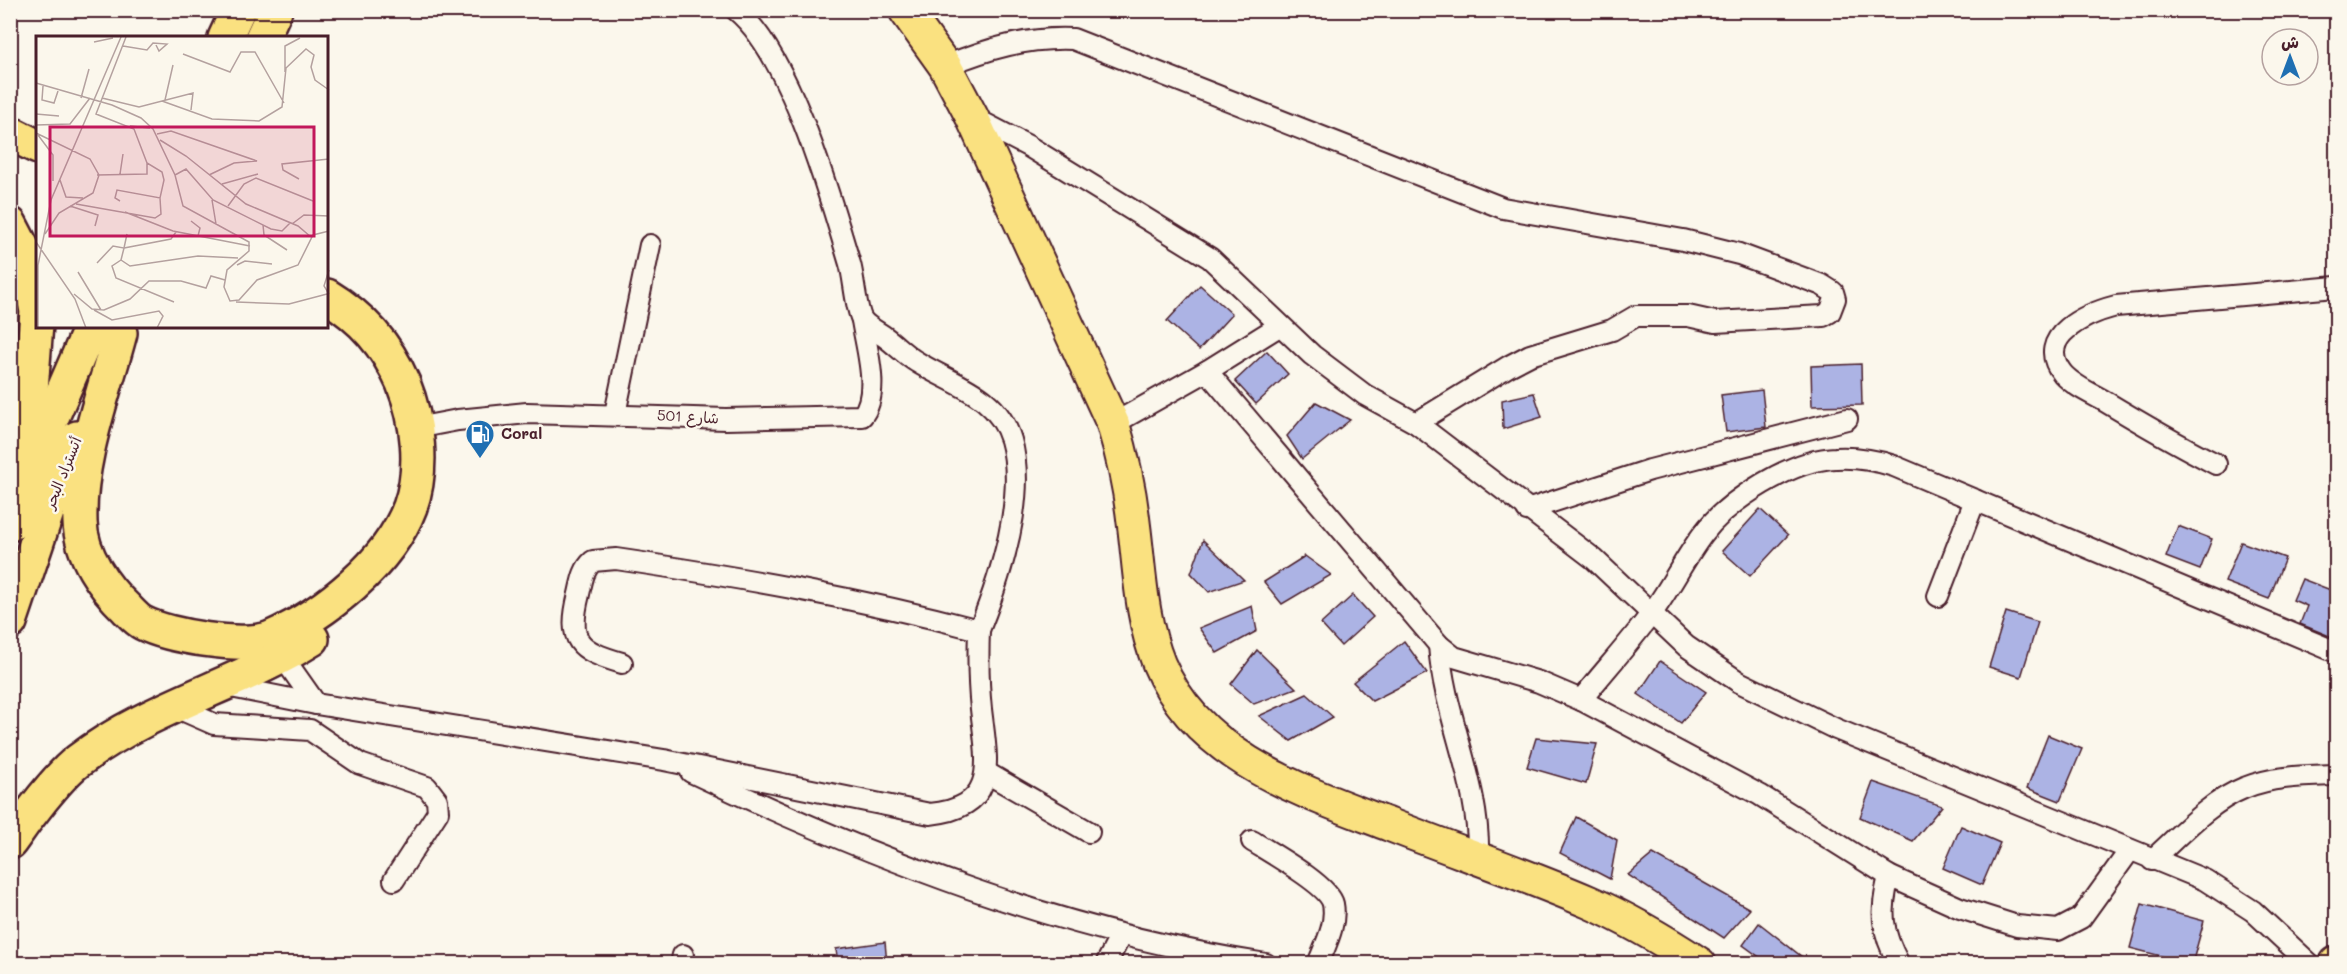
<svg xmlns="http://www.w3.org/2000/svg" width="2347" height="974" font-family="Mali,'Playpen Sans Arabic',sans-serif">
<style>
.building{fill:#acb3e4;stroke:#4a1f2b;stroke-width:1.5}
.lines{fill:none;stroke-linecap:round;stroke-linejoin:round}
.street-casing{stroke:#4a1f2b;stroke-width:24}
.primary-casing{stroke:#4a1f2b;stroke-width:36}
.highway-casing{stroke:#4a1f2b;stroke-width:38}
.street{stroke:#fbf7ec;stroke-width:20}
.primary{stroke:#fae180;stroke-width:32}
.highway{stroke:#fae180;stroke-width:33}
.labels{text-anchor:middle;stroke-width:5;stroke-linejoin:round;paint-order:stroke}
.street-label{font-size:15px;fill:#4a1f2b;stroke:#fbf7ec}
.poi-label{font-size:15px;font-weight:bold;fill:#4a1f2b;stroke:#fbf7ec;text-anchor:start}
.inset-road{fill:none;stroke:#b4a19f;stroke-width:1.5}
.view{fill:#c2185b;fill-opacity:0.15;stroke:#c2185b;stroke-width:3}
.inset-edge{fill:none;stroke:#4a1f2b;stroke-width:3}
</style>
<rect width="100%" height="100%" fill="#fbf7ec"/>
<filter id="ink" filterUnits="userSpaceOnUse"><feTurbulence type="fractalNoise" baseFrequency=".0167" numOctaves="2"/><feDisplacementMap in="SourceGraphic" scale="12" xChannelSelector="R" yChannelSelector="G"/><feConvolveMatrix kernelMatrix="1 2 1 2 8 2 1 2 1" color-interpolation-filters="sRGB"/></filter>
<g filter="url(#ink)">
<g class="building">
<path d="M1200 285 1232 314 1199 350 1167 321Z"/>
<path d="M1267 351 1288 374 1256 404 1235 381Z"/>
<path d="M1861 364 1862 405 1812 406 1811 366Z"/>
<path d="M1762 390 1766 427 1726 432 1721 395Z"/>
<path d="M1534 393 1542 417 1503 429 1502 400Z"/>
<path d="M1316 402 1350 420 1302 459 1287 436Z"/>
<path d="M1760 509 1788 535 1750 576 1722 551Z"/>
<path d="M2178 526 2212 539 2200 570 2166 557Z"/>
<path d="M1203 540 1244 580 1209 592 1191 573Z"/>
<path d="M2241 542 2285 558 2269 599 2225 582Z"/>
<path d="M1305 556 1331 575 1282 604 1264 582Z"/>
<path d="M2302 579 2336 592V625L2332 637 2300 624 2307 606 2293 600Z"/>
<path d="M1353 595 1373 617 1341 646 1321 624Z"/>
<path d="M1252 606 1257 631 1217 653 1199 628Z"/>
<path d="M2006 612 2038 622 2021 677 1989 667Z"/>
<path d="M1404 641 1427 673 1372 701 1353 682Z"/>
<path d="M1257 650 1296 688 1254 704 1231 684Z"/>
<path d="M1660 661 1706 692 1681 723 1638 694Z"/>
<path d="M1307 694 1333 717 1291 741 1259 716Z"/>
<path d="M2048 735 2082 749 2060 801 2027 788Z"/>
<path d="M1536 738 1597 744 1586 784 1527 767Z"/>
<path d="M1873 782 1942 806 1913 841 1860 817Z"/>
<path d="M1576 817 1617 840 1610 879 1560 853Z"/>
<path d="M1961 826 2000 843 1982 885 1943 868Z"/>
<path d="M1653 854 1750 909 1724 938 1628 875Z"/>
<path d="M2142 904 2204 921 2192 964 2130 948Z"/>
<path d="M1759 923 1811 964H1769L1743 945Z"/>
<path d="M885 942 887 964H838L836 949Z"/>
<path d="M1052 958 1053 964H1025Z"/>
</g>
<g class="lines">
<g class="street-casing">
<g id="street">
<path d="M945 66C987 49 1027 37 1073 39L1503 208 1683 240 1739 254 1822 285 1833 292 1835 299 1830 312 1823 316 1715 322 1688 316H1636L1612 330 1530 355 1509 366 1416 423"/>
<path d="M972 117 1028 146 1210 258 1312 355 1365 395 1416 423 1594 559 1686 646 1739 682 1836 729 2205 880 2253 911 2310 964"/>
<path d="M1207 371 1279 326"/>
<path d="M615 414 650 245"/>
<path d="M1113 424 1207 371 1439 645 1454 657 1539 682 1581 700 1760 795 1889 876 1960 908 2017 926 2058 930 2081 918 2130 850"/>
<path d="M416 428 458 420 527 413 726 419 862 416C881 393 866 348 862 320"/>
<path d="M2216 464C2177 444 2139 422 2101 399 2088 392 2073 385 2063 374 2032 336 2089 313 2116 306L2336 287"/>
<path d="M1527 510 1650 470 1847 419"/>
<path d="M1938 596 1975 500"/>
<path d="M1439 645C1444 719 1481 783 1478 859"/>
<path d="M278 650 316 704"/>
<path d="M622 663C578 650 567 642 579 594 582 581 583 570 593 561L616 559C738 577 859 598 979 630 1000 578 1027 496 1011 440 997 394 954 385 917 362 905 355 896 345 885 337 878 332 868 327 863 321 856 312 854 277 850 264 830 197 790 54 736 10"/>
<path d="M221 685 316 704 664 760 930 814C1000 807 987 762 981 709 978 682 978 657 979 630"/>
<path d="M1581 700C1604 671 1629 644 1651 614 1670 589 1684 559 1703 534 1728 500 1793 459 1836 458 1856 457 1875 460 1894 466L2336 652"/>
<path d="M173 706 214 724 310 730 360 764 427 787 437 800 438 812 394 880"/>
<path d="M691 772C874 859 1064 933 1266 964"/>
<path d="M987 773 1089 832"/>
<path d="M1252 841C1269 852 1329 885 1333 904 1337 924 1325 946 1318 964"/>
<path d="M2152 860C2180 835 2209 802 2244 788 2272 776 2307 776 2336 775"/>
<path d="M1889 876C1880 912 1881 931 1899 964"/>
<path d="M681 964 683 955"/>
<path d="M1106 964 1121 935"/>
</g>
</g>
<g class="primary-casing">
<g id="primary">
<path d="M905 10 945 66 972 117 1113 424C1123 457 1130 491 1134 526 1140 573 1141 619 1159 664 1198 758 1304 792 1390 825 1456 851 1524 874 1589 902 1628 919 1665 941 1700 964"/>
<path d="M2336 964V963"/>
</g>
</g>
<g class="highway-casing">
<g id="highway">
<path d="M225 38 238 10"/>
<path d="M262 38 275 10"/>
<path d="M10 133 38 147"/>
<path d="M10 224 24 251 37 311 24 482"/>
<path d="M120 333C104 394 78 459 80 522 81 555 104 587 126 608 131 613 137 620 143 623 168 636 245 649 271 638 325 614 389 563 410 507 424 468 418 420 403 383 386 344 363 318 327 296"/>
<path d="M10 524 24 482 91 327"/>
<path d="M10 622 50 503 77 438"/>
<path d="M10 842C25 820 58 776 78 761 148 707 237 686 312 639"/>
</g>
</g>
<use href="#street" class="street"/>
<use href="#primary" class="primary"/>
<use href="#highway" class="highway"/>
</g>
</g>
<defs>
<g id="fuel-pin" transform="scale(1.5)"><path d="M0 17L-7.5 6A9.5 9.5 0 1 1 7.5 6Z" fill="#1f6fb2" stroke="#fbf7ec"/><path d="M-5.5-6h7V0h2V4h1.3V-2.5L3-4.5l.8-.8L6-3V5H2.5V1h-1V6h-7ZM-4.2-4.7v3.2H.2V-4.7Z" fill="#fff"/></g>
</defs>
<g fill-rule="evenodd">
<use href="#fuel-pin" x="480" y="434"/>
</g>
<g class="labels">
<g class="street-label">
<text transform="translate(688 417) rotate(3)" y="5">شارع 501</text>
<text transform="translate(63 473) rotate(-68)" y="5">أتستراد البحر</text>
</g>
<g class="poi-label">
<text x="501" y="439">Coral</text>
</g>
</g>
<g transform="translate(36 36)">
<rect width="292" height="292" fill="#fbf7ec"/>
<path class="inset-road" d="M58 6 77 2M87 10 111 14 117 7 131 8 123 15 120 9M147 18 194 36 205 16H219L248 67M249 36V10L264 2M0 47 76 69 105 82 117 93 139 139 147 170 213 206V215L191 234 188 251 194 265 203 264 221 244 262 229 277 199 293 195M7 50 6 64 18 67 22 55M45 62 53 33M66 62 103 71 157 57 155 74M129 64 137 29M126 65 176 83 223 85 246 71 250 32 270 13 278 19 275 31 279 44 293 54M0 78 23 80M0 89 34 88 54 62M94 90 114 92M0 97 54 123 63 139 57 157 23 177 9 198M121 98 135 95 221 125 198 127 173 139M2 99 17 119V145M124 104 150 120 210 168 262 190 275 201M84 138 87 118M61 139 111 138V127M139 139 150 133 177 164 235 193 246 195 254 187M263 143 247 134 246 128 293 123M24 144 30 161 47 162M186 148 222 138M176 164 180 188M84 165 79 162 81 154 124 162 128 144 126 136 111 127 98 93 60 78 90 1M40 168 119 182 125 178 124 162M34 170 62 179 59 190M192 170 208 148 220 142 277 165M89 176 137 195 214 210M155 185 164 192 162 200M256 188 268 179 293 180M227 189 228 199 251 214M91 198 88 212 135 203 140 196M0 206 39 263 50 292M85 224 76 230 80 242 138 266M61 227 77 210 88 212 85 224 94 230 162 220 202 222M201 229 209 225 236 228M293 234 288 250 293 258M42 236 65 274M38 258 56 273 68 274 94 263 113 245H145L170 252 175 240 189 244M200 266 253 268 291 258M58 274 76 284 123 275 127 280 121 292M2 292V229L15 164 85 1"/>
<path class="view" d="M14 91H278V200H14Z"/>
<rect width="292" height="292" class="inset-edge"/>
</g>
<rect width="2347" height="974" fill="none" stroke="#fbf7ec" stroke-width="36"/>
<rect x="18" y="18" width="2311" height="938" fill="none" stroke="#4a1f2b" stroke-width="2" filter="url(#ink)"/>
<g transform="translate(2290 57)"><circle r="28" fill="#fbf7ec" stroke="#b4a19f" stroke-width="1.5"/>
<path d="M0-4.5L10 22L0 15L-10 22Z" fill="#1f6fb2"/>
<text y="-9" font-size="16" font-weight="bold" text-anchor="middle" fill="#4a1f2b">ش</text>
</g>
</svg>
